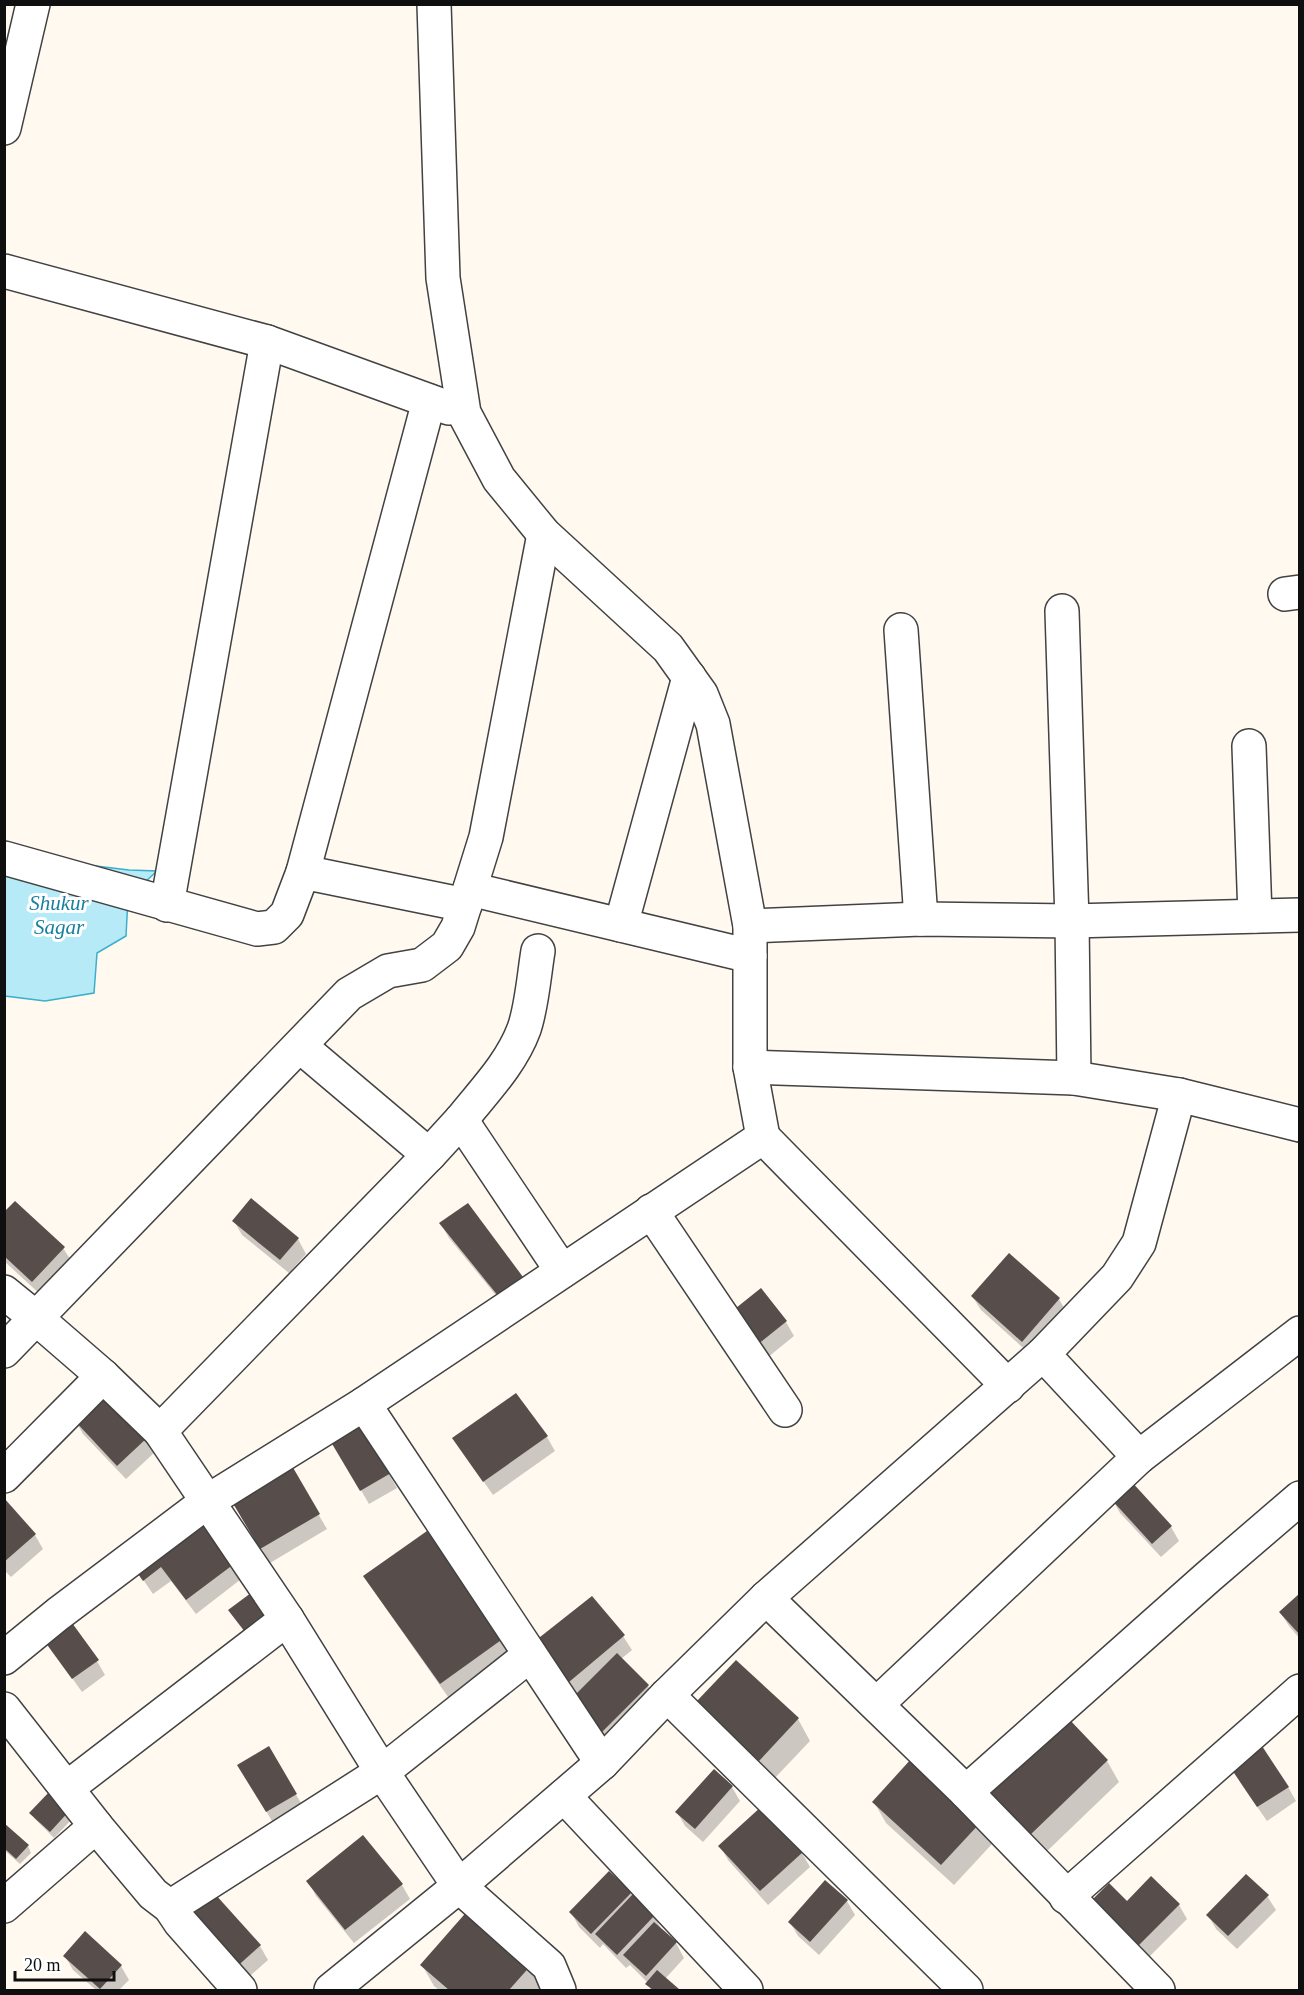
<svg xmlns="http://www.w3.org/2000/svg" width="1304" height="1995" font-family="'Times New Roman',serif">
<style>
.water{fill:#b5eaf6;stroke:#3cafcd;stroke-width:1.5}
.shadow{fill:#0003}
.building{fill:#574d4b}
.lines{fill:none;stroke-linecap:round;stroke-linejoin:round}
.minor-casing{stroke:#424242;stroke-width:36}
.minor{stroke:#fff;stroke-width:33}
.labels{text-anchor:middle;stroke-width:6;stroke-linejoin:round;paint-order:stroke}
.water-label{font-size:21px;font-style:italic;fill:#187fa1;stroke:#fff}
</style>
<rect width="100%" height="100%" fill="#fff9f0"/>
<path class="water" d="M5 855 129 870 157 871 128 898 126 936 97 953 94 993 45 1001 5 996Z"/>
<g class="shadow">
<path d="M4 1214 63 1248 72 1262 41 1295 4 1261Z"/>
<path d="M234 1221 298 1239 306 1254 289 1273 242 1235Z"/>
<path d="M441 1224 522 1277 530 1292 508 1310 449 1238Z"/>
<path d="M761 1290 786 1322 794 1336 762 1362 736 1330Z"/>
<path d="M972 1296 1059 1299 1067 1313 1031 1355 981 1310Z"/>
<path d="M75 1420 146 1438 155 1452 126 1479 83 1434Z"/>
<path d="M358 1421 397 1488 369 1504 330 1437Z"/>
<path d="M547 1437 555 1451 493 1495 454 1439Z"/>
<path d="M287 1461 327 1529 270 1563 230 1495Z"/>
<path d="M1112 1499 1171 1527 1179 1541 1161 1557 1120 1513Z"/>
<path d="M5 1501 35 1535 43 1549 11 1577 4 1570Z"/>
<path d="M201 1514 245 1576 196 1614 171 1581 153 1594 133 1565Z"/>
<path d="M426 1533 515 1660 453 1704 378 1597 365 1576Z"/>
<path d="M1300 1595V1639L1289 1626 1280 1612Z"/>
<path d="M42 1636 97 1661 105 1675 82 1692Z"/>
<path d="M623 1636 632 1650 621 1659 648 1686 656 1700 607 1750 577 1694 546 1656Z"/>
<path d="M736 1662 798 1719 810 1741 772 1781 711 1723Z"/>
<path d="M268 1748 304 1808 275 1826 239 1766Z"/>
<path d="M1107 1761 1119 1782 1042 1856 1002 1815Z"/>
<path d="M714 1771 732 1787 740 1801 703 1842 685 1826 677 1812Z"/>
<path d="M1240 1782 1288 1787 1296 1801 1267 1821Z"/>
<path d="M52 1791 75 1816 54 1838 35 1819 31 1813Z"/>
<path d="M874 1802 980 1823 992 1844 954 1885 886 1823Z"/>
<path d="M4 1825 28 1846 31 1853 20 1864 4 1850Z"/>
<path d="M720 1846 802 1853 810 1867 768 1905 728 1860Z"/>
<path d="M308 1881 402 1885 410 1899 354 1943 316 1896Z"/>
<path d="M630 1893 654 1916 662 1930 676 1943 684 1958 665 1979 678 1990H651L648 1983 630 1965 626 1968 603 1944 600 1948 579 1927 571 1912Z"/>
<path d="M1267 1896 1276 1910 1237 1949 1216 1929 1208 1915Z"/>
<path d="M847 1901 855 1915 819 1955 798 1936 790 1922Z"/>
<path d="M1127 1903 1179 1905 1187 1919 1147 1959 1102 1915Z"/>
<path d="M198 1933 260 1946 268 1960 242 1983Z"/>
<path d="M65 1956 121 1966 129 1980 119 1990H96L73 1970Z"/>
<path d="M532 1964 544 1985 540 1990H439L434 1986 422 1965Z"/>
</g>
<g class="building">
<path d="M251 1198 299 1238 280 1260 232 1221Z"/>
<path d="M15 1201 65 1247 32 1282 4 1256V1212Z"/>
<path d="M468 1203 523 1277 499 1297 439 1223Z"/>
<path d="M1009 1253 1060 1298 1022 1342 971 1296Z"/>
<path d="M761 1288 787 1321 752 1349 726 1316Z"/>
<path d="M102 1390 148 1437 117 1466 73 1419Z"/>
<path d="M516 1393 548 1436 483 1482 452 1438Z"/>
<path d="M358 1419 391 1473 360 1491 328 1437Z"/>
<path d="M288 1459 320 1514 260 1549 228 1495Z"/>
<path d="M1130 1480 1172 1526 1152 1544 1110 1498Z"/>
<path d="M4 1498 36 1534 4 1562Z"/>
<path d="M201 1512 238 1561 186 1600 161 1567 143 1581 131 1564Z"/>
<path d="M427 1531 504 1638 440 1684 363 1576Z"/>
<path d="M255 1590 271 1612 245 1632 228 1610Z"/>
<path d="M1300 1593V1635L1279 1612Z"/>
<path d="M592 1596 625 1635 569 1682 535 1641Z"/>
<path d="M67 1616 99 1660 72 1679 40 1635Z"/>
<path d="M617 1653 649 1685 598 1736 566 1704Z"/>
<path d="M736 1660 799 1718 759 1761 696 1702Z"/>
<path d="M1067 1717 1108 1760 1029 1836 988 1794Z"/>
<path d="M269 1746 297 1794 266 1812 237 1765Z"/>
<path d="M1262 1746 1289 1787 1257 1807 1230 1767Z"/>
<path d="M912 1758 981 1822 941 1865 872 1802Z"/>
<path d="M714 1769 733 1786 695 1829 675 1812Z"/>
<path d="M52 1789 72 1808 50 1832 29 1813Z"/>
<path d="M762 1806 803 1852 760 1891 718 1846Z"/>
<path d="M4 1823 29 1845 16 1859 4 1848Z"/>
<path d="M363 1835 403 1884 345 1930 306 1881Z"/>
<path d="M609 1871 632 1892 591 1934 569 1912Z"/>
<path d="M1246 1874 1269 1895 1228 1936 1206 1915Z"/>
<path d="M1151 1876 1180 1904 1138 1946 1092 1900 1109 1883 1127 1901Z"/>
<path d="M825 1880 848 1900 810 1942 788 1922Z"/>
<path d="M215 1894 261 1945 233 1970 188 1919Z"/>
<path d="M633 1894 655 1915 617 1955 595 1934Z"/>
<path d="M470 1908 533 1963 509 1990H449L420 1965Z"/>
<path d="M654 1922 677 1942 646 1976 623 1955Z"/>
<path d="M85 1931 122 1965 100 1989 63 1956Z"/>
<path d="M657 1970 679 1989 678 1990H653L645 1984Z"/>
</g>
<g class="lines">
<g class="minor-casing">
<g id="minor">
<path d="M4 128 33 4"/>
<path d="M4 271 267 342 449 408"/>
<path d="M1285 594 1300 592"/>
<path d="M1062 611 1072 921 1074 1078"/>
<path d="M901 630 921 919"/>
<path d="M1249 746 1255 916"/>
<path d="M4 858 257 929 274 927 287 914 303 872 465 905"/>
<path d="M303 872 429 401"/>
<path d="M470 889 750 956"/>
<path d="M167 905 267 342"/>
<path d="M621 925 689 677"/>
<path d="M750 926 921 919 1072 921 1300 915"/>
<path d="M300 1046 429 1155"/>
<path d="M750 1067 1074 1078 1179 1095 1300 1125"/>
<path d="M461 1120C484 1091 511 1064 524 1029 532 1006 534 975 538 951"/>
<path d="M763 1137 1008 1386"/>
<path d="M651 1211 785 1410"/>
<path d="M4 1292 36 1318 349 994 388 971 422 965 447 946 458 927 486 837 544 534"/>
<path d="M4 1351 36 1318 103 1376 160 1431 287 1619 382 1772 459 1886 549 1966 559 1990"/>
<path d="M1043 1354 1139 1457"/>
<path d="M364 1404 602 1763"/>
<path d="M160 1431 429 1155 461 1120 562 1271"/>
<path d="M4 1476 103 1376"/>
<path d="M766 1598 966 1792 1158 1990"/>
<path d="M4 1658 58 1614 208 1501 364 1404 763 1137 750 1067V926L713 724 701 694 668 648 544 534 499 479 464 413 443 278 434 4"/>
<path d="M667 1695 966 1990"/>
<path d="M877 1704 1139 1457 1300 1333"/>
<path d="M4 1709 96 1826 4 1906"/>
<path d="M67 1788 287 1619"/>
<path d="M966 1792 1208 1577 1300 1498"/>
<path d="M564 1796 746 1990"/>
<path d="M96 1826 153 1894 170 1907 382 1772 530 1655"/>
<path d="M1066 1897 1300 1691"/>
<path d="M170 1907 180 1922 240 1990"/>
<path d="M331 1990 459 1886 602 1763 667 1695 766 1598 1043 1354 1117 1277 1139 1243 1179 1095"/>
</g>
</g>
<use href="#minor" class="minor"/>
</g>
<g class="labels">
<g class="water-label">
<text x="59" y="910">Shukur<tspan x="59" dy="24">Sagar</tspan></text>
</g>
</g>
<rect width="1304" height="1995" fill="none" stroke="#0f0f0f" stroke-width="12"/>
<path d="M15 1971v9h99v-9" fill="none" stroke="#0f0f0f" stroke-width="3"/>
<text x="24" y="1971" font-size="18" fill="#0f0f0f" stroke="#ffffff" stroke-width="4.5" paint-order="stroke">20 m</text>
</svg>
